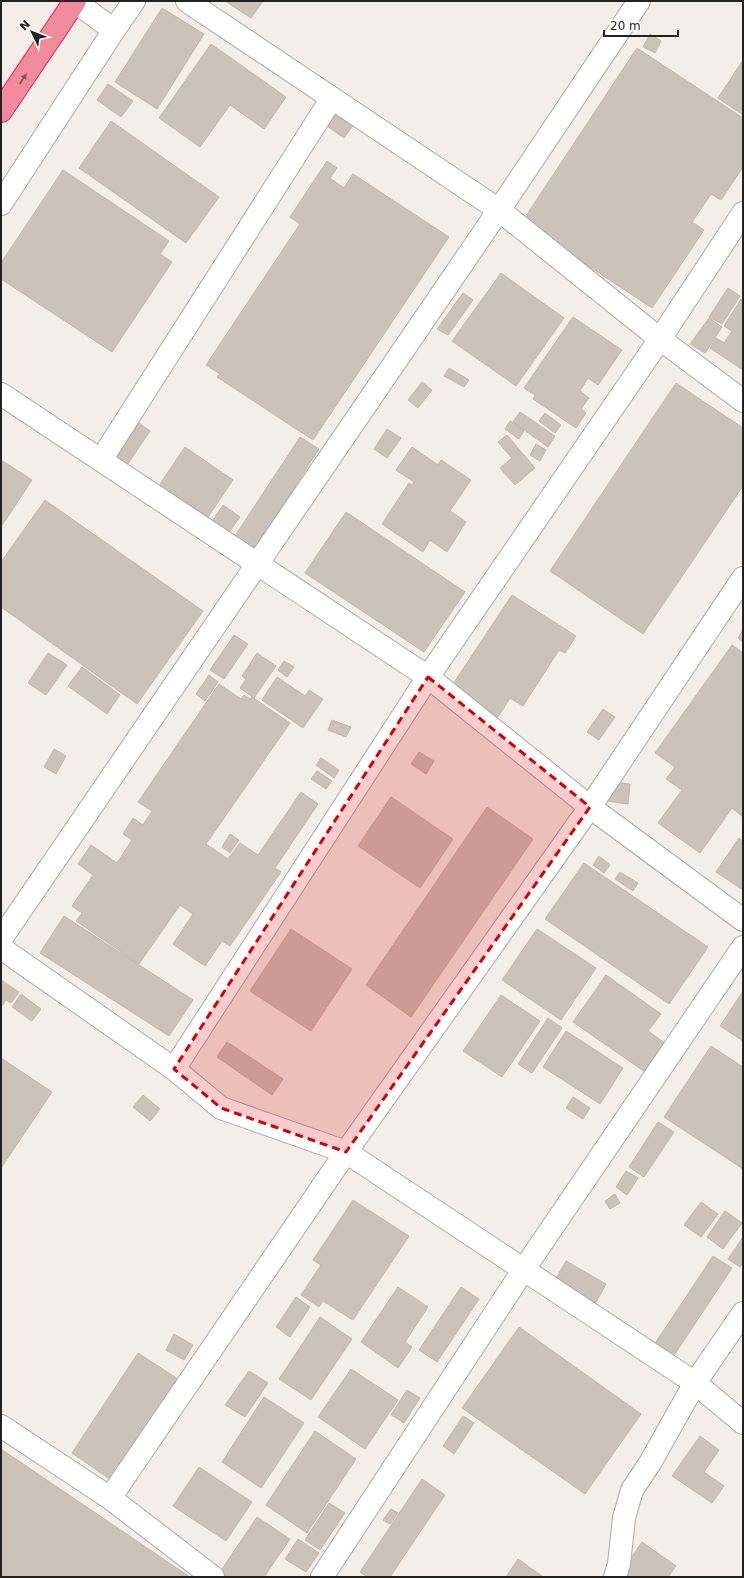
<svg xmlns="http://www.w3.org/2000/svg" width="744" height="1578" font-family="'DejaVu Sans',sans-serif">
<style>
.building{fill:#cbc2ba;stroke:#c6b6a9}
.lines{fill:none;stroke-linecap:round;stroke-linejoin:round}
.minor-casing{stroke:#a9a9a9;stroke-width:24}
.highway-casing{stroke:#ed1960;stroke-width:24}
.minor{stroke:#fff;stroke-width:22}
.highway{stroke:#f08a9c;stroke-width:22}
.oneway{fill:#7f5159}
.marked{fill:#d40100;fill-opacity:0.2;stroke:#d40100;stroke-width:3;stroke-dasharray:8 5;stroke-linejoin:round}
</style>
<rect width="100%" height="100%" fill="#f3efe8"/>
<g class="building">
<path d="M225 1H263L251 18Z"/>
<path d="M162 8 204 34 157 109 115 82Z"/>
<path d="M650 34 661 41 655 53 643 47Z"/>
<path d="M211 44 286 97 264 129 230 105 200 147 159 118Z"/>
<path d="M637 48 743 118V167L721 200 711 194 692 222 704 230 652 308 522 222Z"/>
<path d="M743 60V115L718 98Z"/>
<path d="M108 84 133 101 121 117 97 100Z"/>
<path d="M338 112 354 124 344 138 327 126Z"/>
<path d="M111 121 219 197 186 243 79 168Z"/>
<path d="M327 161 337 168 330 178 344 188 353 174 449 237 313 440 217 377 220 374 206 365 300 224 290 217Z"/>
<path d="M63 170 169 241 160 254 172 262 112 352 1 279V263Z"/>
<path d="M501 273 564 318 516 386 452 341Z"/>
<path d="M728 288 740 296 722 324 709 317Z"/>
<path d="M463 293 473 300 448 335 437 329Z"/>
<path d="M741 299 743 300V370L710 348 716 338 724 343 732 331 724 326Z"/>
<path d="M573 317 622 350 598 385 588 378 580 391 589 398 581 409 586 413 576 428 533 399 535 395 524 388Z"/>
<path d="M709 318 722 327 705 353 690 344Z"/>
<path d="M449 368 469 380 464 387 444 376Z"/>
<path d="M422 382 432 390 418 408 408 400Z"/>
<path d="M676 383 743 428V486L643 634 550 571Z"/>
<path d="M520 412 555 436 548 447 513 422Z"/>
<path d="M545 413 561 425 555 433 539 421Z"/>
<path d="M510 421 524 431 519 439 505 429Z"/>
<path d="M139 423 150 431 127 465 116 457Z"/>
<path d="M387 429 401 438 387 458 374 449Z"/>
<path d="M507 435 535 468 515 485 500 468 512 458 498 442Z"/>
<path d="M300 437 319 449 251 555 231 542Z"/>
<path d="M536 444 546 450 540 461 530 455Z"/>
<path d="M185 447 233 480 208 517 160 484Z"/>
<path d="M412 447 438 465 441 460 471 480 450 511 466 522 447 552 430 540 423 552 382 524 409 483 412 485 414 482 396 470Z"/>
<path d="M1 460 32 480 1 527Z"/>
<path d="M45 500 203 611 137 704 1 607V562Z"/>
<path d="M223 505 240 517 228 534 211 523Z"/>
<path d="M346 512 465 592 424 652 305 573Z"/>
<path d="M512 595 576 636 565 653 559 650 523 706 510 698 498 717 451 687Z"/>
<path d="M743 630V642L738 638Z"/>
<path d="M234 635 248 644 224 679 210 670Z"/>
<path d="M732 645 743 653V817L732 808 700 853 658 823 682 790 666 779 675 767 655 753Z"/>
<path d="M48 653 67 665 46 695 28 683Z"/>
<path d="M257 653 276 666 254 698 240 688 246 679 242 676Z"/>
<path d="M284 661 294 667 287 677 278 670Z"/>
<path d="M82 667 120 695 107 714 68 686Z"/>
<path d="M209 675 218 682 205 701 196 694Z"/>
<path d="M277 677 305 696 309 690 323 699 303 728 262 700Z"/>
<path d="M219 684 241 699 244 695 250 699 252 697 290 723 206 844 228 859 240 843 258 855 301 792 318 804 275 868 281 872 230 946 222 941 205 966 173 944 193 914 180 905 139 964 76 921 82 913 72 906 93 875 78 864 91 845 117 863 132 840 123 834 133 818 143 825 152 811 138 802Z"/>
<path d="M603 709 615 717 599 740 587 732Z"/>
<path d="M332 720 351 727 346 737 328 730Z"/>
<path d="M54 749 66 756 56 774 44 767Z"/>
<path d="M419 752 434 761 426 774 411 764Z"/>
<path d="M321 758 339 770 334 778 316 765Z"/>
<path d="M317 771 332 781 326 789 311 779Z"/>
<path d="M609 782 630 784 628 804 606 801Z"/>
<path d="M391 797 453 839 420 888 358 846Z"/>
<path d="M487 807 533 839 411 1017 366 985Z"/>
<path d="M230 834 239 840 230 853 222 847Z"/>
<path d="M739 838 743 841V890L716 872Z"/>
<path d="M599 856 610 865 604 873 593 865Z"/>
<path d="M584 863 708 947 669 1004 545 919Z"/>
<path d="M620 872 638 883 633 891 615 879Z"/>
<path d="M64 916 193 1000 169 1036 40 953Z"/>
<path d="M291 929 352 969 311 1031 250 991Z"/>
<path d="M537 929 596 968 561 1020 502 980Z"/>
<path d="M606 975 661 1014 648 1031 665 1043 645 1072 573 1022Z"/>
<path d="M1 980 19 992 11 1003 6 1000 3 1005 1 1004Z"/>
<path d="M743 991V1041L720 1026Z"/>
<path d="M21 994 41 1009 32 1021 12 1007Z"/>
<path d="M501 995 540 1021 502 1077 463 1051Z"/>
<path d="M548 1018 562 1028 532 1073 518 1064Z"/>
<path d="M566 1031 623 1068 600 1104 543 1067Z"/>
<path d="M227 1042 283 1079 272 1095 217 1057Z"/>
<path d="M711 1046 743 1067V1169L664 1117Z"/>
<path d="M1 1058 52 1092 1 1168Z"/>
<path d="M143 1095 160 1109 150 1121 133 1107Z"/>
<path d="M573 1097 590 1108 583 1119 566 1108Z"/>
<path d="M658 1122 674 1132 644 1177 629 1167Z"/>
<path d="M626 1171 638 1178 627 1195 616 1187Z"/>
<path d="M615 1194 620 1203 610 1209 605 1201Z"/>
<path d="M353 1200 409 1236 353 1320 323 1301 319 1307 301 1295 321 1265 313 1260Z"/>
<path d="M701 1202 718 1214 701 1237 684 1225Z"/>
<path d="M725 1211 742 1223 723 1249 707 1237Z"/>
<path d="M743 1237V1263L740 1267 728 1259Z"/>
<path d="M713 1256 732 1268 671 1360 652 1348Z"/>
<path d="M566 1261 606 1284 594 1306 554 1282Z"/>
<path d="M398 1287 428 1307 405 1342 412 1347 398 1368 361 1342Z"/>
<path d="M461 1287 479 1299 437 1362 419 1350Z"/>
<path d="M296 1297 310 1307 290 1337 276 1327Z"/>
<path d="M320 1317 352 1339 311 1400 279 1379Z"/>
<path d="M519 1327 641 1414 585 1494 462 1408Z"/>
<path d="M174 1334 193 1345 184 1360 166 1350Z"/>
<path d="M138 1353 178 1379 111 1480 72 1453Z"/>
<path d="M351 1369 398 1400 365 1449 318 1417Z"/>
<path d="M249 1371 268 1383 245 1417 225 1405Z"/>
<path d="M407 1390 420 1398 404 1423 391 1415Z"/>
<path d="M264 1397 304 1423 261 1488 222 1462Z"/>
<path d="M463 1416 474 1423 454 1454 443 1446Z"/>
<path d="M315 1431 356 1459 307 1533 266 1505Z"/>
<path d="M700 1436 719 1450 704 1472 724 1486 712 1503 672 1476Z"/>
<path d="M1 1449 190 1577H1Z"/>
<path d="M199 1467 252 1502 226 1541 173 1506Z"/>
<path d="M422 1479 445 1495 390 1577H367L360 1572Z"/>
<path d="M329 1503 345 1513 320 1550 305 1540Z"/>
<path d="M391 1509 398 1513 390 1524 383 1520Z"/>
<path d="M257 1517 290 1539 264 1577H228L220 1572Z"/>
<path d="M298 1539 319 1553 306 1572 285 1559Z"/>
<path d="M642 1542 676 1566 668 1577H618Z"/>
<path d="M518 1559 542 1576 541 1577H506Z"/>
</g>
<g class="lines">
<g class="minor-casing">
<g id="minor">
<path d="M74 1 114 30"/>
<path d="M187 1 499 210 660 339 743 401"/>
<path d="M1 204 114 30 134 1"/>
<path d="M1 394 428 677 590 807 743 920"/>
<path d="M101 460 332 98"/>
<path d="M1 939 499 210 639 1"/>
<path d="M1 948 174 1069 221 1108 346 1152 695 1383 743 1423"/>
<path d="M174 1069 428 677 660 339 743 213"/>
<path d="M1 1426 110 1498 213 1577"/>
<path d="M110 1498 346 1152 590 807 743 578"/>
<path d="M322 1577 524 1269 743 947"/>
<path d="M615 1577 619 1564 624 1518 632 1490 650 1463 695 1383 743 1313"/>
</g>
</g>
<g class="highway-casing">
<path id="highway" d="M1 111 75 1"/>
</g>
<use href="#minor" class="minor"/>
<use href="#highway" class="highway"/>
</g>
<defs><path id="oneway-solid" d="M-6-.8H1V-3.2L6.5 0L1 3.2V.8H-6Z"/></defs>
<use class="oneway" href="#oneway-solid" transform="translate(23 79) rotate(-56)"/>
<path class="marked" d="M428 677 590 807 346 1152 221 1108 174 1069Z"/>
<rect width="744" height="1578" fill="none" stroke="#222222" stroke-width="4"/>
<g transform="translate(32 32) rotate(313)" stroke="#ffffff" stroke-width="3" paint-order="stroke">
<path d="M0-3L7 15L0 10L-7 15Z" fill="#222222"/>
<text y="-6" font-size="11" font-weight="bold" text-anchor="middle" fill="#222222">N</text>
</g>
<path d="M604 30v6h74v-6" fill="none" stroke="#222222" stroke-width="2"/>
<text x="610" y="30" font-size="12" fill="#222222" stroke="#ffffff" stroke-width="3" paint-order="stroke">20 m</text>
</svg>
